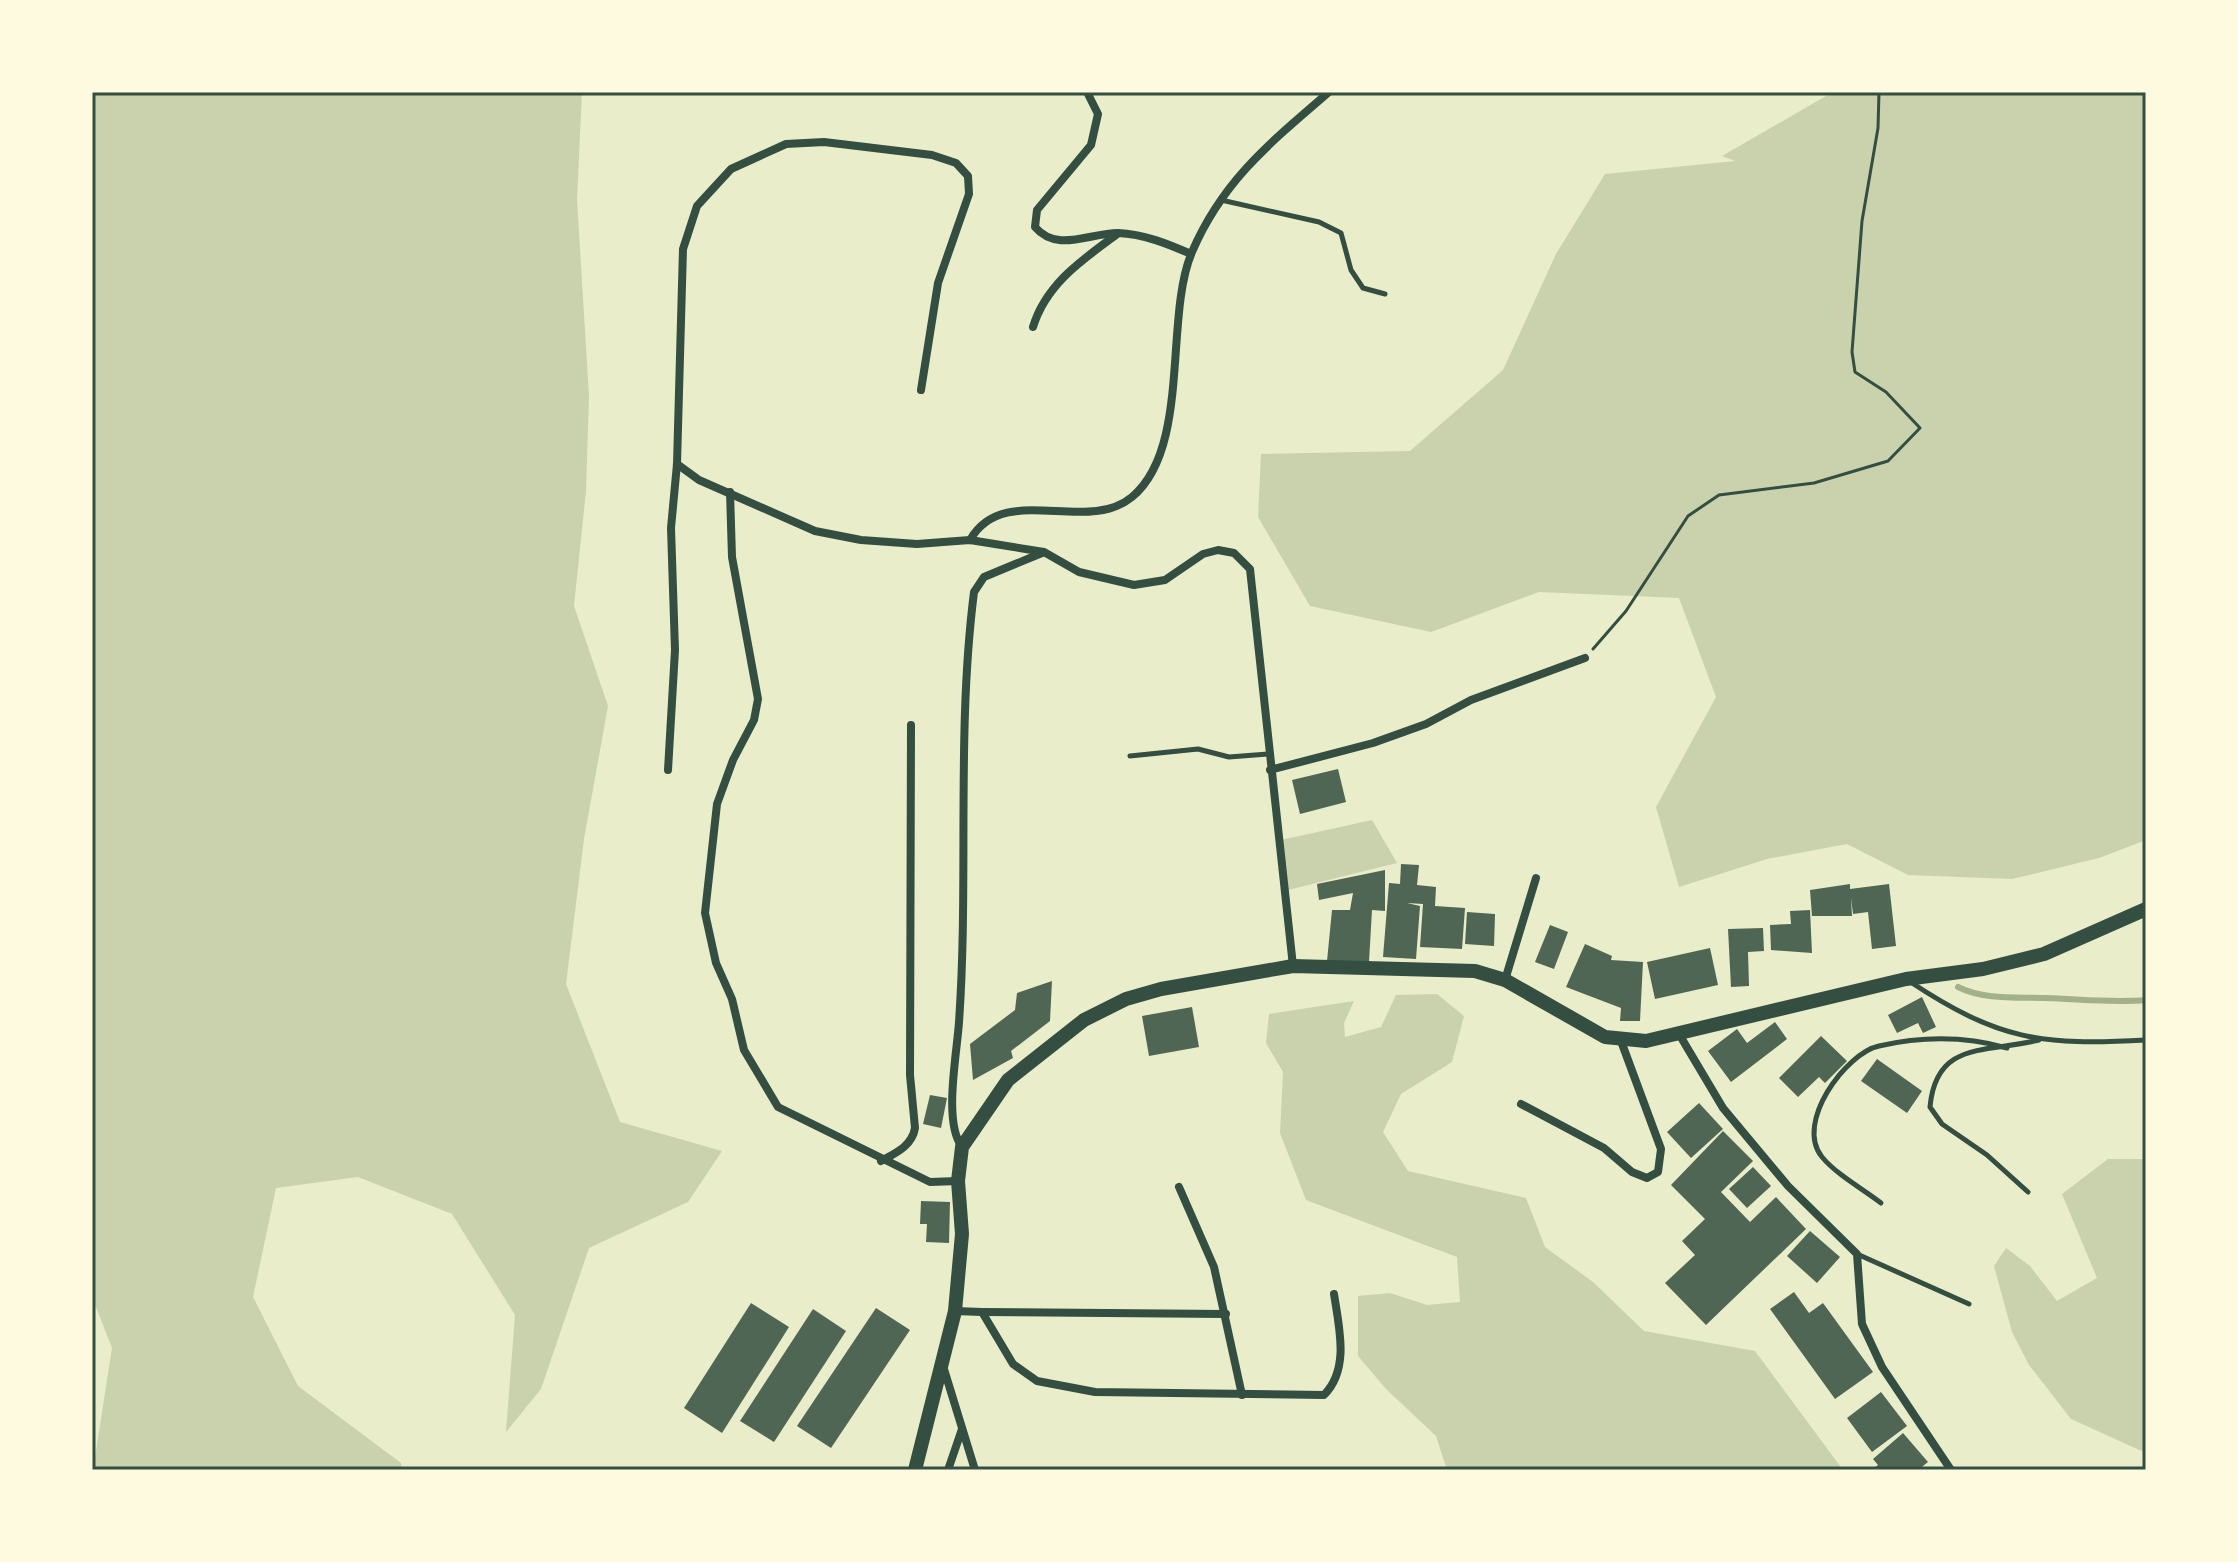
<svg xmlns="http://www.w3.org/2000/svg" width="2238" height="1562" font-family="Lato,sans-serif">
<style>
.green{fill:#cad2ad}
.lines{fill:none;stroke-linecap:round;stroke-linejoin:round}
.stream{stroke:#a3b18a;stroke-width:6}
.building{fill:#4f6655}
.path{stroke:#344e41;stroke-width:3}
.service{stroke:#344e41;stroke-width:5}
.minor{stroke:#344e41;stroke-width:8}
.tertiary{stroke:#344e41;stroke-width:14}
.neatline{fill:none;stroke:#344e41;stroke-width:3}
</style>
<rect width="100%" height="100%" fill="#e9edc9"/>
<g class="green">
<path d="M92 92H582L577 199 589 396 586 491 574 606 608 706 584 839 566 984 620 1122 722 1151 688 1202 589 1248 541 1389 506 1432 515 1315 452 1214 358 1177 276 1188 253 1297 298 1386 401 1463 402 1470H93L112 1348 92 1297Z"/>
<path d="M1833 92H2146V840L2099 858 2012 879 1908 875 1847 844 1767 859 1679 887 1656 807 1716 697 1679 598 1539 592 1431 632 1310 606 1258 517 1261 454 1410 451 1503 370 1556 254 1605 174 1735 161 1722 156Z"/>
<path d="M1372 820 1397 863 1288 890 1281 840Z"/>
<path d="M1437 994 1464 1016 1452 1062 1401 1094 1383 1132 1408 1171 1526 1198 1545 1247 1593 1282 1644 1331 1755 1351 1843 1470H1447L1436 1436 1386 1389 1358 1356V1296L1390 1293 1427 1305 1460 1302 1457 1257 1306 1200 1280 1133 1283 1072 1266 1043 1269 1014 1354 1001 1344 1023 1345 1037 1381 1027 1396 995Z"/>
<path d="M2108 1159H2146V1453L2071 1419 2029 1365 2012 1332 1994 1266 2006 1248 2030 1266 2057 1301 2097 1278 2062 1194Z"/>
</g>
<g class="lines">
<path class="stream" d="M1958 987C1984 1000 2016 997 2045 998 2080 999 2111 1003 2146 1000"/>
</g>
<g class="building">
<path d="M1338 769 1346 802 1300 814 1292 780Z"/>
<path d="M1401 864 1419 865 1417 885 1436 887 1435 906 1465 908 1462 949 1420 947 1423 904 1407 903 1420 906 1416 959 1383 957 1389 883 1400 884Z"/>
<path d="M1385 870V911L1372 910 1369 962 1327 961 1332 910H1350L1353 893 1319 900 1317 884Z"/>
<path d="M1850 884V889L1889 884 1896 946 1872 949 1868 912 1853 914 1851 898 1852 916H1812L1810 890Z"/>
<path d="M1810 910 1812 953 1771 950 1770 925 1791 924 1790 911Z"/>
<path d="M1467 912 1495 914 1494 946 1465 944Z"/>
<path d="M1550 925 1568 932 1554 969 1535 962Z"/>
<path d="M1763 928 1764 951 1748 952 1749 986 1731 987 1728 929Z"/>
<path d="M1585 944 1612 956 1611 960 1643 962 1640 1021H1620L1621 1008 1566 987Z"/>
<path d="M1710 948 1718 985 1655 999 1647 962Z"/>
<path d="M1052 981 1050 1021 1011 1051 1013 1058 973 1080 970 1044 1015 1010 1017 993Z"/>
<path d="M1922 997 1936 1027 1923 1033 1918 1023 1897 1033 1888 1015Z"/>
<path d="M1192 1007 1199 1047 1149 1056 1142 1016Z"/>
<path d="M1775 1022 1787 1039 1731 1082 1708 1051 1737 1029 1747 1043Z"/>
<path d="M1821 1036 1847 1061 1825 1083 1819 1077 1798 1097 1779 1078Z"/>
<path d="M1877 1059 1922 1091 1907 1113 1861 1081Z"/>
<path d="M930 1095 947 1098 941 1128 923 1124Z"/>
<path d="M1699 1103 1723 1129 1691 1158 1667 1132Z"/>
<path d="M1723 1131 1753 1161 1721 1192 1750 1222 1776 1197 1806 1229 1706 1325 1665 1283 1695 1255 1682 1241 1705 1219 1671 1185Z"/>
<path d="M1753 1167 1771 1186 1747 1208 1729 1189Z"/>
<path d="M921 1201 950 1202 949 1243 926 1242 927 1224H920Z"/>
<path d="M1810 1231 1840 1257 1817 1283 1787 1256Z"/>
<path d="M1794 1292 1809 1313 1823 1303 1873 1372 1835 1399 1770 1309Z"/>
<path d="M751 1303 789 1327 722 1433 684 1408Z"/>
<path d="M876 1308 910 1330 831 1448 797 1426Z"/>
<path d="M813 1309 846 1331 774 1442 740 1421Z"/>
<path d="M1881 1392 1907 1426 1872 1452 1847 1418Z"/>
<path d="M1903 1433 1928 1462 1918 1470H1872L1878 1465 1873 1459Z"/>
</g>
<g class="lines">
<path class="path" d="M1593 649 1626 611 1688 516 1719 495 1814 483 1888 461 1920 428 1886 392 1855 372 1852 352 1862 221 1878 128 1879 92"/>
<g class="service">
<path d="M1221 200 1319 222 1341 233 1351 270 1363 288 1385 294"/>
<path d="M1130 756 1198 749 1229 757 1268 754"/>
<path d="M1909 981C1998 1040 2041 1046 2146 1040"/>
<path d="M2028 1192 1987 1155 1942 1124 1930 1107C1936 1040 1987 1053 2039 1040"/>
<path d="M1881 1203C1863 1189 1837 1175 1822 1157 1794 1123 1846 1053 1879 1046 1923 1036 1965 1036 2007 1048"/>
<path d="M1857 1254 1969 1304"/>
</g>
<g class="minor">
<path d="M1087 92 1098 114 1091 145 1037 210 1035 227C1057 253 1089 233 1118 233 1144 234 1168 244 1191 254"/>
<path d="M1033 327C1046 284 1082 260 1116 235"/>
<path d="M677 464 699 480 815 531 861 540 917 544 970 540 1044 552 1079 572 1134 585 1165 580 1203 554 1218 550 1234 553 1250 569 1293 966"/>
<path d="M730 492 732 557 758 699 754 720 733 760 717 804 705 913 716 963 732 999 744 1050 778 1107 930 1182 958 1181"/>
<path d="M970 540C1004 481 1086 535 1132 497 1191 448 1164 317 1192 252 1223 180 1271 142 1329 92"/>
<path d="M668 770 675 650 671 528 677 464 683 249 697 206 731 169 786 144 824 142 932 155 956 163 968 176 969 194 938 283 921 390"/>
<path d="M1270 770 1373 743 1426 724 1471 700 1585 658"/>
<path d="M1505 980 1536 878"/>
<path d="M1679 1034 1723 1108 1788 1186 1857 1254 1862 1324 1882 1367 1951 1470"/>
<path d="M1521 1104 1604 1148 1632 1172 1647 1178 1658 1172 1661 1149 1621 1041"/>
<path d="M962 1147C943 1122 957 1054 959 1022 969 879 956 734 974 592L984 577 1042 553"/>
<path d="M881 1161C896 1153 912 1146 915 1128L910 1075 911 725"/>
<path d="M1179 1187 1214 1267 1242 1395"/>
<path d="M955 1311 982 1312 1013 1364 1037 1381 1095 1392 1324 1395C1350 1369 1339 1327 1334 1294"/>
<path d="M982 1312 1226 1314"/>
<path d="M943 1366 975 1470"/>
<path d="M948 1470 962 1429"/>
</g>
<path class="tertiary" d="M915 1470 955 1311 962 1234 958 1181 962 1147 1008 1080 1084 1020 1126 999 1161 989 1293 966 1475 971 1505 980 1605 1037 1646 1041 1906 979 1983 969 2044 954 2146 909"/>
</g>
<rect width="2238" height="1562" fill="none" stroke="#fefae0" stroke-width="188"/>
<rect x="94" y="94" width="2050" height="1374" class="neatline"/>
</svg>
